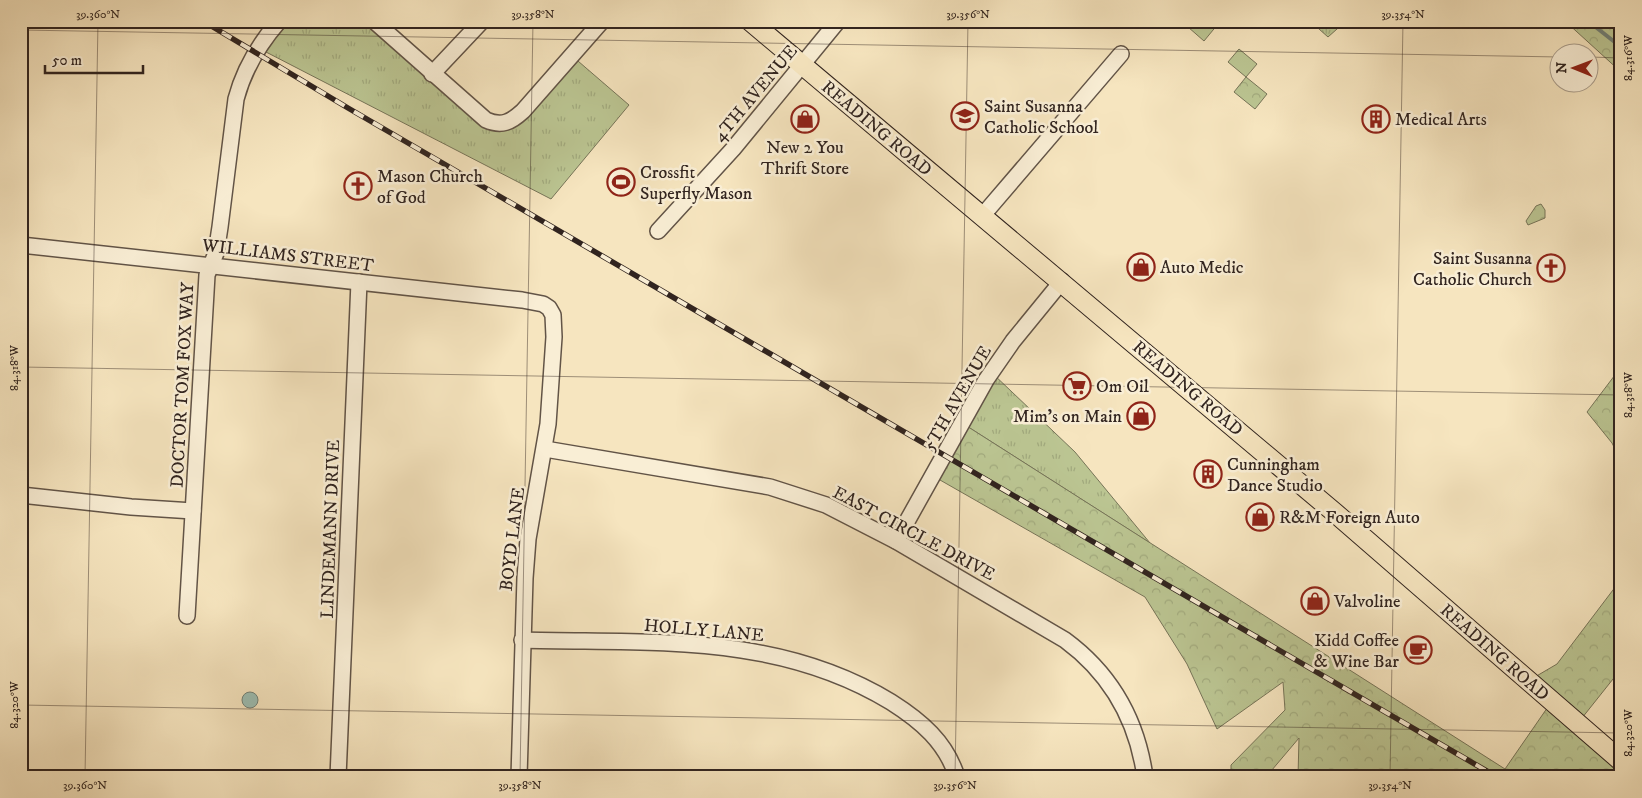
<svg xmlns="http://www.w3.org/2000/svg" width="1642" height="798" font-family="'IM FELL DW Pica',serif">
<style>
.grass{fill:url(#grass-tufts);stroke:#767458}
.forest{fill:url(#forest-crowns);stroke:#767458}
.pitch{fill:#bbc592;stroke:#767458}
.water{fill:#9dbfb4;stroke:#728178}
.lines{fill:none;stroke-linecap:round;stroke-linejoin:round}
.stream{stroke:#728178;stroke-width:4}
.minor-casing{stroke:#625447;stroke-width:18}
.major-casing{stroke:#31241f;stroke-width:21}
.minor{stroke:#f9eed5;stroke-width:15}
.major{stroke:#f6e5bf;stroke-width:19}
.rail-casing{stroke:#31241f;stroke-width:5.5}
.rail{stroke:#f9eed5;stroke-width:4;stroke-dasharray:11;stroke-linecap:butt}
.ticks{fill:none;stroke:#31241f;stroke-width:1;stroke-opacity:0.45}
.labels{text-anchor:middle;stroke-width:5;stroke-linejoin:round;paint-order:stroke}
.street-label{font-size:18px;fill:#31241f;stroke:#f9eed5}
.poi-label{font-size:18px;fill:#31241f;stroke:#f9eed5;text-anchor:start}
.neatline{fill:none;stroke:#31241f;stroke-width:2}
.ticks-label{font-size:12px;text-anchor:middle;fill:#31241f}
</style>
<defs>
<pattern id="grass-tufts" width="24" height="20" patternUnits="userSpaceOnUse" patternTransform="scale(1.25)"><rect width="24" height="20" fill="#bbc592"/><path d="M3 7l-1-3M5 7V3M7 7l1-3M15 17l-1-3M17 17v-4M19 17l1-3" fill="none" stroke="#a1a97d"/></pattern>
<pattern id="forest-crowns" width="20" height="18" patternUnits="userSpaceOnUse" patternTransform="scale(1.25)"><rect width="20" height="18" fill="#bbc592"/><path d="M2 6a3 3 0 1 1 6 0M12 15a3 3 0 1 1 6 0" fill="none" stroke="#a1a97d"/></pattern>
</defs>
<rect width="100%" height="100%" fill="#f6e5bf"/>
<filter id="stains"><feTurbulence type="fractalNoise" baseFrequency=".004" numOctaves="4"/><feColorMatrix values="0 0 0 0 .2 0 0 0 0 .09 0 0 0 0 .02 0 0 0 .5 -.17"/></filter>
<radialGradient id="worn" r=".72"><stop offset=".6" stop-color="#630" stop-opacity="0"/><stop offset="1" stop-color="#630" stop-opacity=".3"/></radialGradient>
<g class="grass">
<path d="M279 21H375L498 124 571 55 629 105 551 199 266 52 262 42Z"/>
<path d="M1310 21H1346L1328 37Z"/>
<path d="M991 372 1075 452 1150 543 962 423Z"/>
</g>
<g class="forest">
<path d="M1565 21H1621V72Z"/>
<path d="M1246 77 1267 94 1255 109 1234 92Z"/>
<path d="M1541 204 1545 210V218L1528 225 1526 221 1536 206Z"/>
<path d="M1621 367V461L1612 443 1587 412Z"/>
<path d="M962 423 1505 769 1552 701 1528 681 1557 664 1616 586 1621 563V669L1578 723 1621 761V777H1298L1299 738 1266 777H1231V765L1285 710 1283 682 1217 729 1187 664 1145 597 933 476Z"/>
</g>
<g class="pitch">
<path d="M1193 21H1215L1218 24 1204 41 1188 27Z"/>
<path d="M1239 49 1257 64 1246 77 1228 62Z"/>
</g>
<circle class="water" cx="250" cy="700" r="8"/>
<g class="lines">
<path class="stream" d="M1588 21 1621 47"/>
<g class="minor-casing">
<g id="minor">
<path d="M374 21 486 120C502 127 511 122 523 111L602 21"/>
<path d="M432 74 482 21"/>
<path d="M983 215 1121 54"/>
<path d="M658 231 733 149 838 21"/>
<path d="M21 245 522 300 543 304 549 308 553 315 554 337 548 424 528 539 525 578 519 777"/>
<path d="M545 449 770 487 826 505 896 541 1065 640C1111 674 1137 719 1145 777"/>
<path d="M21 495 131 507 193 511"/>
<path d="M896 541 986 380 1013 341 1062 281"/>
<path d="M187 616 207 275 216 253 220 227 236 99C244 69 259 44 279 21"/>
<path d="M522 640C651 644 776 632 891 702 921 721 946 742 957 777"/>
<path d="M338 777 359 282"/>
</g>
</g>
<g class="major-casing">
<path id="major" d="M750 21 1334 512 1621 761"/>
</g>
<use href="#minor" class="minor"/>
<use href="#major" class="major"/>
<g class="rail-casing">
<path id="rail" d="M203 21 348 108 1497 777"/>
</g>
<use href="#rail" class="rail"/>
</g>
<path class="ticks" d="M21 30 1560 57M1590 57 1621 58M21 367 1621 395M21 705 1621 733M85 777 98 21M520 777 533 21M955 777 968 21M1390 777 1403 21"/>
<defs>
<g id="school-ring" transform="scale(1.4375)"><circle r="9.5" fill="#f9eed5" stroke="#8f2418" stroke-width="1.5"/><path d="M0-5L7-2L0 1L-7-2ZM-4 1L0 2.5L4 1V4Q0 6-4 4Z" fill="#8f2418"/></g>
<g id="shop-ring" transform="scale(1.4375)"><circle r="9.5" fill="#f9eed5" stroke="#8f2418" stroke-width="1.5"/><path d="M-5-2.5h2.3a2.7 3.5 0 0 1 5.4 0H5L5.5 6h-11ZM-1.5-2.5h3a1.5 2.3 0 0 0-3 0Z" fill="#8f2418"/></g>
<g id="building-ring" transform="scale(1.4375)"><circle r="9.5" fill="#f9eed5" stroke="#8f2418" stroke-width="1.5"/><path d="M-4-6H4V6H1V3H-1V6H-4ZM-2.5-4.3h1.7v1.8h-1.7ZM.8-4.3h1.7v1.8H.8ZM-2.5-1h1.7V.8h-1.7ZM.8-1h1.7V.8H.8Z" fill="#8f2418"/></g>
<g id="stadium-ring" transform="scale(1.4375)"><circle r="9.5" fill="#f9eed5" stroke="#8f2418" stroke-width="1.5"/><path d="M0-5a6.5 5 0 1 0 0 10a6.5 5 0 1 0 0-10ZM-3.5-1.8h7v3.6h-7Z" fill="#8f2418"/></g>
<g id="church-ring" transform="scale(1.4375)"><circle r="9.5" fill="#f9eed5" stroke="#8f2418" stroke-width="1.5"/><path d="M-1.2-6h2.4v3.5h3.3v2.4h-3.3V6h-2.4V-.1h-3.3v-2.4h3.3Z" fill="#8f2418"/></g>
<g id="supermarket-ring" transform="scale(1.4375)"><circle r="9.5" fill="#f9eed5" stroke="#8f2418" stroke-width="1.5"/><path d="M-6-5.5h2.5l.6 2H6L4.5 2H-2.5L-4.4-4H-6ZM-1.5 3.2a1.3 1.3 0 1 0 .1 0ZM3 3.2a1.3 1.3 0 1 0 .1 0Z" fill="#8f2418"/></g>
<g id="cafe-ring" transform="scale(1.4375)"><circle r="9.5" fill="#f9eed5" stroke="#8f2418" stroke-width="1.5"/><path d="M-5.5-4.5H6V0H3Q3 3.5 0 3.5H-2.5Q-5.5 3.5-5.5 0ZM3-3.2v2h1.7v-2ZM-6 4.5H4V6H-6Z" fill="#8f2418"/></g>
</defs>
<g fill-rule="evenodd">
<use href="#school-ring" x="965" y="116"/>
<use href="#shop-ring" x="805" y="119"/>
<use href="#building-ring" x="1376" y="119"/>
<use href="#stadium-ring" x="621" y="182"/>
<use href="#church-ring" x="358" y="186"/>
<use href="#shop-ring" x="1141" y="267"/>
<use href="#church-ring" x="1551" y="268"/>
<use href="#supermarket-ring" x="1077" y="386"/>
<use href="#shop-ring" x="1141" y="416"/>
<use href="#building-ring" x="1208" y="474"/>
<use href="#shop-ring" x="1260" y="517"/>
<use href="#shop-ring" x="1315" y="601"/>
<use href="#cafe-ring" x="1418" y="650"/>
</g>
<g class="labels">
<g class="street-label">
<text transform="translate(755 93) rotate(-50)" y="6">4TH AVENUE</text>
<text transform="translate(877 128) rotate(40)" y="6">READING ROAD</text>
<text transform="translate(288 255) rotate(7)" y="6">WILLIAMS STREET</text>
<text transform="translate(182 385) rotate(-87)" y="6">DOCTOR TOM FOX WAY</text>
<text transform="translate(1188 388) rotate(40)" y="6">READING ROAD</text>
<text transform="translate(957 398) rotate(-60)" y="6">5TH AVENUE</text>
<text transform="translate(330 529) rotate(-88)" y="6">LINDEMANN DRIVE</text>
<text transform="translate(914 533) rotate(28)" y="6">EAST CIRCLE DRIVE</text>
<text transform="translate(512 539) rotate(-83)" y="6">BOYD LANE</text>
<text transform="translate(704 630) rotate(5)" y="6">HOLLY LANE</text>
<text transform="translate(1495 652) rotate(41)" y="6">READING ROAD</text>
</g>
<g class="poi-label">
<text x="984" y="112">Saint Susanna<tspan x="984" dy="21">Catholic School</tspan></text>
<text x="1395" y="125">Medical Arts</text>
<text x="805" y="153" text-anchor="middle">New 2 You<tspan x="805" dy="21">Thrift Store</tspan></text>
<text x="640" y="178">Crossfit<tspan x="640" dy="21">Superfly Mason</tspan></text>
<text x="377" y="182">Mason Church<tspan x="377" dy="21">of God</tspan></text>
<text x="1532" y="264" text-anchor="end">Saint Susanna<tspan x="1532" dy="21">Catholic Church</tspan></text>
<text x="1160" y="273">Auto Medic</text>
<text x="1096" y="392">Om Oil</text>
<text x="1122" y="422" text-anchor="end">Mim’s on Main</text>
<text x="1227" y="470">Cunningham<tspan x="1227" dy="21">Dance Studio</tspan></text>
<text x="1279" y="523">R&amp;M Foreign Auto</text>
<text x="1334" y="607">Valvoline</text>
<text x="1399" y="646" text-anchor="end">Kidd Coffee<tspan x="1399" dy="21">&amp; Wine Bar</tspan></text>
</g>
</g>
<rect width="1642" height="798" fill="none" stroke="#f6e5bf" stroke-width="55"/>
<g transform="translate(1574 68) rotate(271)"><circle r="24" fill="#f9eed5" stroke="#a99d8c"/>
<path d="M0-4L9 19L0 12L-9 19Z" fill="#8f2418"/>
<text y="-8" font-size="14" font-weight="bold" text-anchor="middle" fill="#31241f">N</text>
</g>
<path d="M45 65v8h98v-8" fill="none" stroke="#31241f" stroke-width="2.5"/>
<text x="52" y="65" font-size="15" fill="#31241f" stroke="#f9eed5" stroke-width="4" paint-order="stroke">50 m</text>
<rect x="28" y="28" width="1586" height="742" class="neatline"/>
<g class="ticks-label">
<text x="98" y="18">39.360°N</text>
<text x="533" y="18">39.358°N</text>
<text x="968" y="18">39.356°N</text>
<text x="1403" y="18">39.354°N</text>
<text transform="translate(1628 58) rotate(-90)" y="4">84.316°W</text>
<text transform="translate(14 368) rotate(-90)" y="4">84.318°W</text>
<text transform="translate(1628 395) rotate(-90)" y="4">84.318°W</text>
<text transform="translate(14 705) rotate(-90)" y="4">84.320°W</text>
<text transform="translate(1628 733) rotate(-90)" y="4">84.320°W</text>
<text x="85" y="789">39.360°N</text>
<text x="520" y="789">39.358°N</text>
<text x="955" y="789">39.356°N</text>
<text x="1390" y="789">39.354°N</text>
</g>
<rect width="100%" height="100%" filter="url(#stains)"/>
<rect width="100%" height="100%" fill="url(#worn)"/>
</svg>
